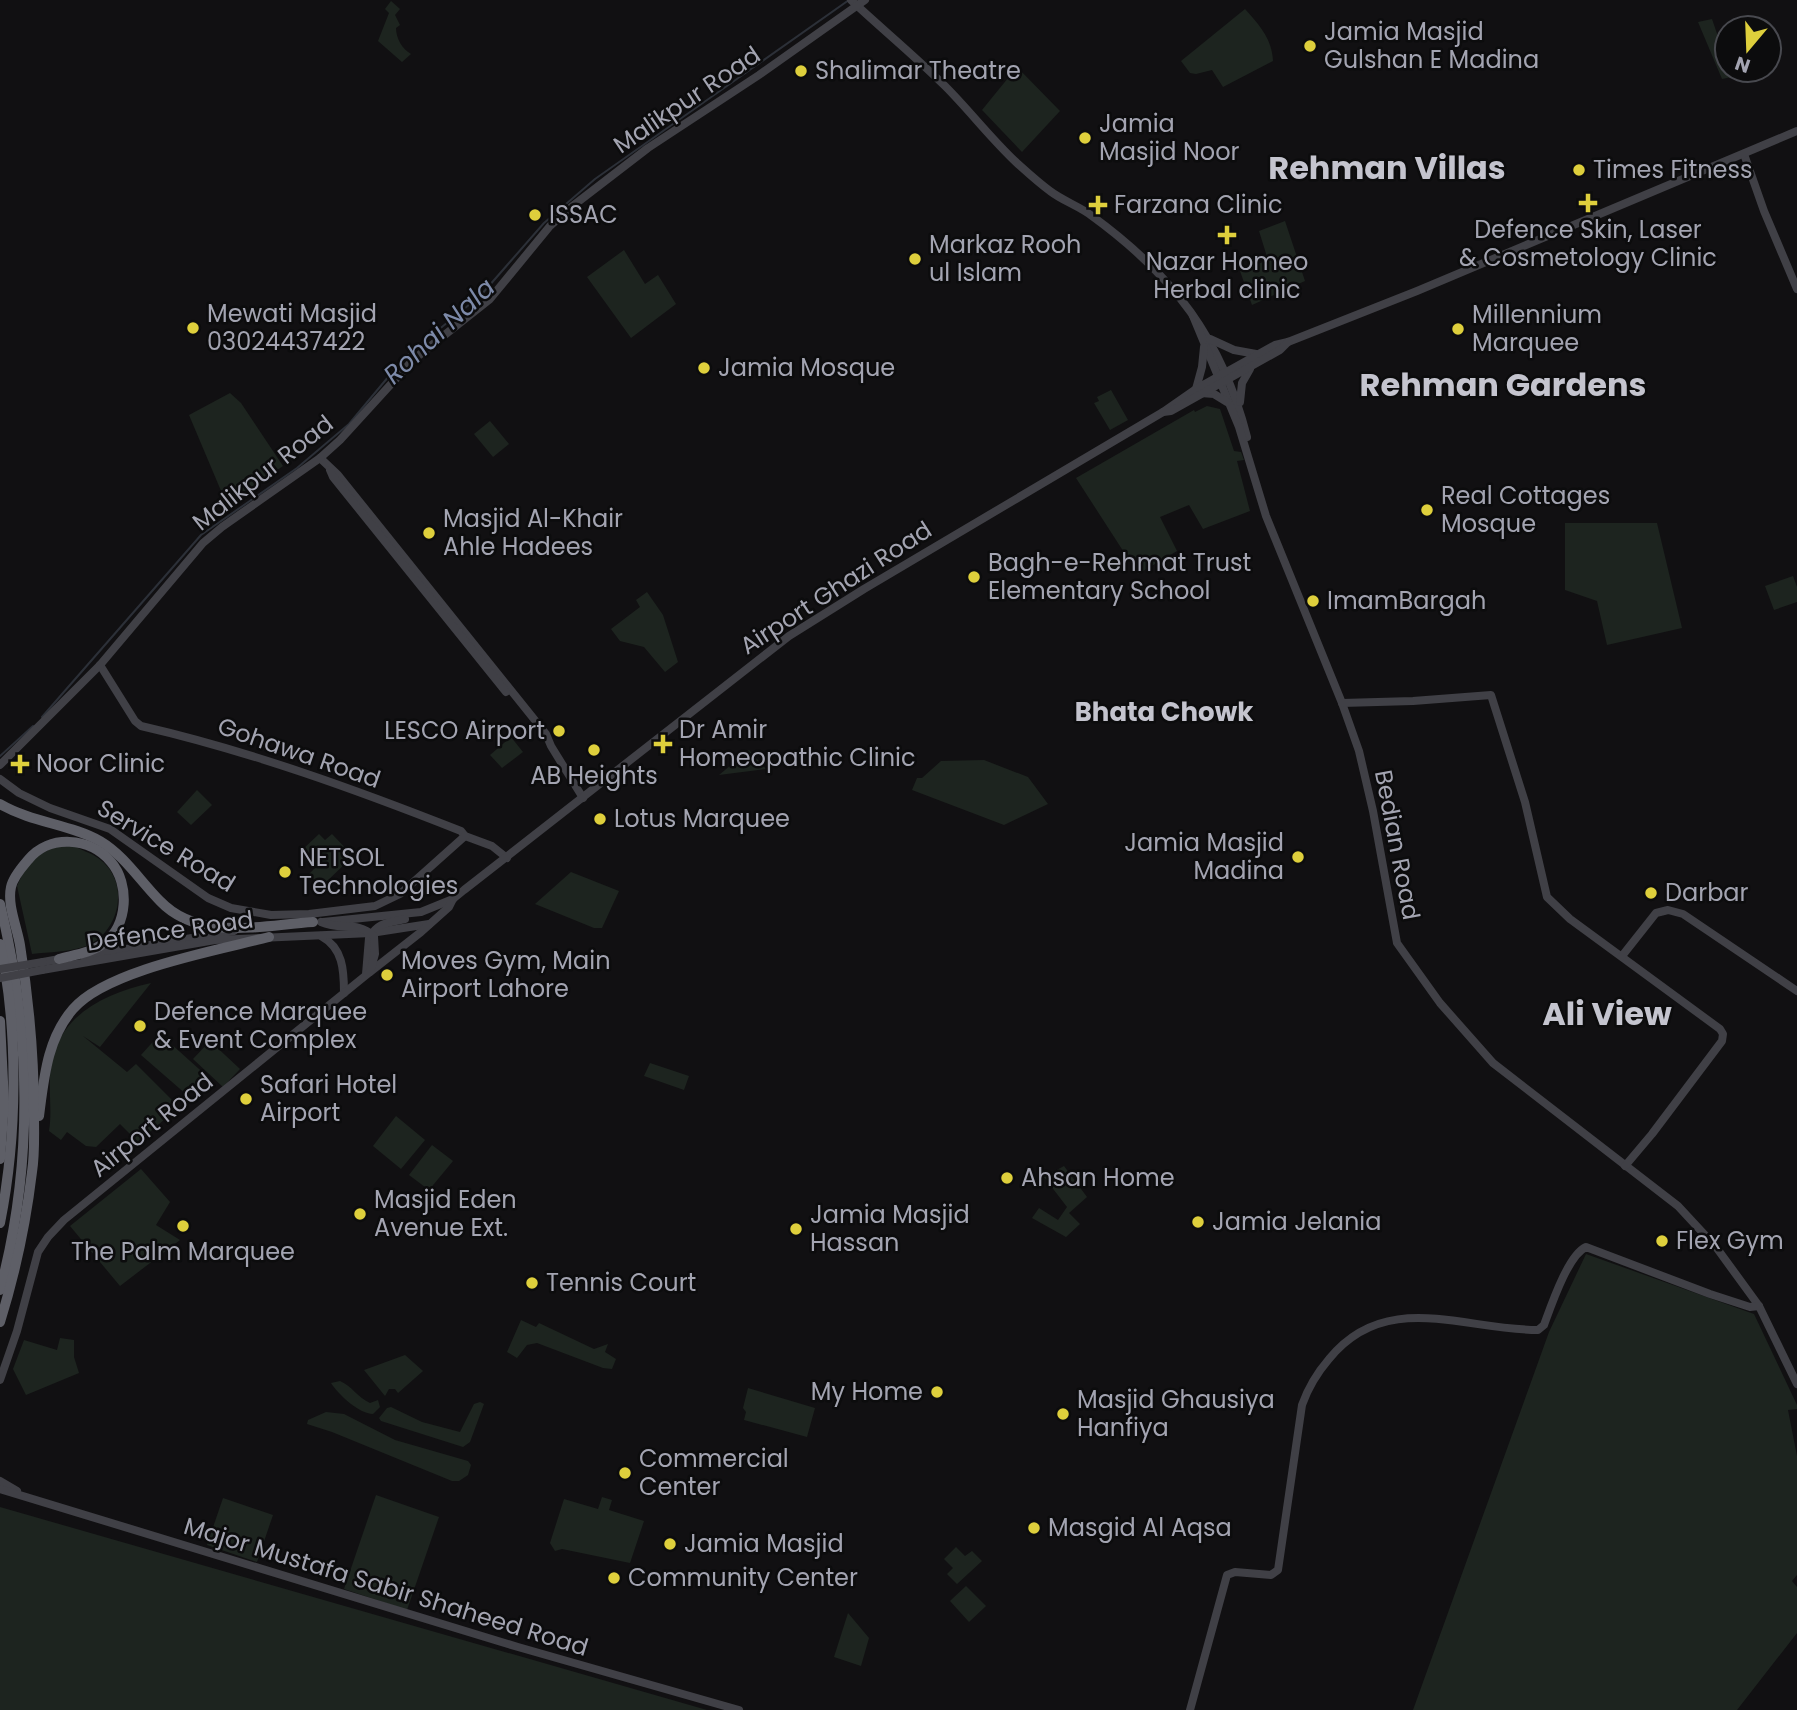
<svg xmlns="http://www.w3.org/2000/svg" width="1797" height="1710" font-family="Poppins,sans-serif">
<style>
.green{fill:#1d241f}
.lines{fill:none;stroke-linecap:round;stroke-linejoin:round}
.stream{stroke:#2c3038;stroke-width:2}
.secondary{stroke:#404046;stroke-width:8}
.highway{stroke:#5e5f67;stroke-width:10}
.secondary-bridge{stroke:#404046;stroke-width:8}
.poi-dot{fill:#decf3c;stroke:#0c0c0d;stroke-width:2.5}
.labels{text-anchor:middle;stroke-width:5;stroke-linejoin:round;paint-order:stroke}
.poi-label{font-size:24px;fill:#a3a4b1;stroke:#0c0c0d;text-anchor:start}
.street-label{font-size:24px;fill:#a3a4b1;stroke:#0c0c0d}
.water-label{font-size:26px;font-style:italic;fill:#7d8aa9;stroke:#0c0c0d}
.neighbourhood-label{font-size:26px;font-weight:bold;fill:#c4c4ce;stroke:#0c0c0d}
.district-label{font-size:32px;font-weight:bold;fill:#c4c4ce;stroke:#0c0c0d}
</style>
<rect width="100%" height="100%" fill="#111012"/>
<g class="green">
<path d="M391 1 400 9 395 15 400 25 396 28C396 38 402 49 411 54L402 62 378 41 389 13 385 9Z"/>
<path d="M1245 9C1259 25 1272 38 1273 61L1223 87 1212 70 1196 74 1190 73 1181 61Z"/>
<path d="M1712 19 1727 63V70H1729L1732 77 1722 79 1698 22Z"/>
<path d="M1017 67 1060 111 1022 152 982 110Z"/>
<path d="M1285 221 1305 281 1252 305 1240 271 1268 260 1259 231Z"/>
<path d="M624 250 645 284 658 275 676 304 631 338 587 277Z"/>
<path d="M1111 390 1128 420 1110 430 1094 403 1099 401 1097 397Z"/>
<path d="M230 393 241 403 283 466 227 505 189 415Z"/>
<path d="M1207 406 1220 409 1234 451 1241 452 1244 460 1237 461 1250 511 1203 529 1189 505 1160 517 1177 551 1138 574 1076 478 1194 410 1195 412Z"/>
<path d="M490 421 509 444 493 457 474 434Z"/>
<path d="M1565 523H1657L1682 628 1607 645 1597 601 1565 590Z"/>
<path d="M1793 576 1797 587V602L1774 610 1765 586Z"/>
<path d="M647 592 663 615 678 662 665 672 644 647 620 641 611 629 640 607 636 600Z"/>
<path d="M511 737 523 752 502 768 490 755Z"/>
<path d="M749 750 766 769 719 775Z"/>
<path d="M984 760 1028 777 1048 804 1004 825 912 790 917 778H922L941 761Z"/>
<path d="M197 790 212 805 191 825 177 812Z"/>
<path d="M319 834 325 840 332 834 353 856 321 887 309 874 316 867 301 851Z"/>
<path d="M74 846C81 850 91 853 98 858 131 881 121 932 86 946 70 952 49 952 32 954L17 886 24 871 36 856 55 847Z"/>
<path d="M571 872 619 891 602 928H594L535 904Z"/>
<path d="M151 983 100 1047 83 1036 127 1072 136 1064 179 1107 138 1142 120 1124 96 1147 86 1146 67 1132 61 1140 49 1131C52 1112 49 1096 50 1077 52 1019 101 994 151 983Z"/>
<path d="M160 1034 209 1078 187 1095 141 1055Z"/>
<path d="M210 1041 240 1069 223 1087 193 1059Z"/>
<path d="M650 1063 689 1076 684 1090 644 1076Z"/>
<path d="M396 1116 425 1140 401 1169 373 1146Z"/>
<path d="M432 1145 453 1161 429 1190 409 1175Z"/>
<path d="M1064 1166 1087 1197 1069 1213 1080 1224 1066 1237 1032 1218 1039 1208 1058 1220 1067 1207 1044 1177Z"/>
<path d="M141 1169 170 1202 156 1225 180 1240 120 1286 70 1226Z"/>
<path d="M1586 1254 1754 1314 1797 1405V1409L1788 1410 1797 1456V1575L1792 1581 1797 1587V1633L1737 1710H1413L1549 1332Z"/>
<path d="M521 1320 536 1327 539 1323 594 1349 608 1344 605 1352 616 1359 612 1369 603 1368 537 1343 527 1345 517 1358 507 1352Z"/>
<path d="M60 1338 74 1340V1357L79 1373 26 1395 13 1369 24 1340 57 1350Z"/>
<path d="M405 1355 423 1371 398 1393 395 1389H389L385 1396 364 1370Z"/>
<path d="M340 1381C352 1386 357 1397 370 1403L378 1400 380 1407 373 1414C359 1414 338 1394 331 1383Z"/>
<path d="M748 1388 815 1408 807 1437 744 1420 746 1412 743 1408Z"/>
<path d="M480 1402 484 1404 470 1442 463 1447 381 1421 379 1418 387 1408 391 1407 422 1422 460 1432 474 1404Z"/>
<path d="M326 1412 344 1414 395 1440 468 1461 471 1465 468 1475 459 1481H452L332 1432 307 1424 308 1420Z"/>
<path d="M376 1495 439 1517 407 1610 344 1589Z"/>
<path d="M602 1497 612 1500 609 1510 644 1521 630 1563 562 1549 555 1551 550 1543 564 1499 598 1509Z"/>
<path d="M223 1498 273 1515 257 1562 207 1545Z"/>
<path d="M0 1507 707 1710H0Z"/>
<path d="M956 1547 965 1556 972 1551 982 1561 957 1584 947 1574 953 1568 944 1559Z"/>
<path d="M966 1586 986 1606 969 1622 950 1601Z"/>
<path d="M848 1613 869 1638 861 1666 834 1657Z"/>
</g>
<g class="lines">
<g class="stream">
<path d="M42 717 201 535 297 468 349 424 404 358 481 295 544 223 595 179 849 0"/>
<path d="M0 756 33 726"/>
</g>
<g class="secondary">
<path d="M851 0C882 29 915 56 945 86 970 111 992 140 1018 164 1028 173 1039 183 1050 191 1063 201 1079 206 1092 216 1173 275 1222 339 1247 437"/>
<path d="M1744 154 1764 211 1797 289"/>
<path d="M1193 316 1239 427 1266 516 1342 703 1359 751 1373 811 1397 943 1440 1003 1493 1063 1678 1206 1716 1247 1759 1306 1797 1384"/>
<path d="M1210 339 1234 350 1256 354"/>
<path d="M1196 389 1202 367 1204 347"/>
<path d="M1201 393 1214 394 1227 402"/>
<path d="M1240 402 1242 383 1250 369"/>
<path d="M1163 412 1196 389 1275 345 1288 342 1417 291 1797 131"/>
<path d="M320 458 338 475 546 734 551 746 583 798"/>
<path d="M330 470 333 477 506 692"/>
<path d="M100 665 135 721 141 726C250 751 357 790 461 831L465 836 492 846 507 858"/>
<path d="M1342 703 1413 701 1491 695 1525 802 1547 897 1570 919 1720 1029 1723 1034 1722 1041 1652 1134 1625 1166"/>
<path d="M0 765 100 665 203 543 222 527 320 458 340 440 413 360 490 299 550 226 570 208 648 148 759 75 865 0"/>
<path d="M0 779 19 793 50 808 110 829 208 898 231 908 271 915 309 914 375 906 400 894 465 836"/>
<path d="M323 922 421 912 453 899"/>
<path d="M321 936C343 948 344 970 344 993"/>
<path d="M84 956 234 931"/>
<path d="M1622 956 1656 913 1668 910 1683 914 1797 991"/>
<path d="M43 962 65 958"/>
<path d="M42 970 215 940 371 933 429 924"/>
<path d="M370 972 421 932 449 907 453 899 464 890 789 636 864 589 1163 412 1171 411 1280 350 1288 342"/>
<path d="M366 974 369 938C378 922 388 923 405 919"/>
<path d="M0 1380 17 1331 38 1252 48 1237 64 1220 370 972 375 954 374 936C356 920 341 931 321 922"/>
<path d="M0 1481 17 1491"/>
<path d="M0 1489 518 1647 739 1710"/>
<path d="M1190 1710 1227 1575 1235 1572 1271 1575 1278 1570 1302 1405C1308 1388 1317 1373 1329 1359 1386 1289 1463 1330 1538 1330L1544 1325C1551 1306 1568 1255 1586 1247L1710 1294 1750 1307 1759 1306"/>
</g>
<g class="highway">
<path d="M0 804C33 823 70 824 100 841 125 856 140 881 160 901 199 942 262 925 313 922"/>
<path d="M0 904C31 1030 34 1164 0 1290"/>
<path d="M0 944C19 1030 17 1138 0 1223"/>
<path d="M0 1021 4 1102 0 1159"/>
<path d="M39 1116C44 1078 47 1039 73 1009 106 970 219 950 269 937"/>
<path d="M0 1322C15 1274 26 1222 32 1172 35 1153 34 1133 34 1114 34 1057 29 1001 20 945 17 927 7 905 11 887 13 877 22 867 28 860 49 834 90 837 111 862 130 884 128 926 104 943 91 953 73 955 59 959"/>
</g>
<g class="secondary-bridge">
<path d="M0 969 43 962"/>
<path d="M0 978 42 970"/>
</g>
</g>
<g class="poi-dot">
<circle cx="1310" cy="46" r="7"/>
<circle cx="801" cy="71" r="7"/>
<circle cx="1085" cy="138" r="7"/>
<circle cx="1579" cy="170" r="7"/>
<path d="M1584.5 192.5h7v7h7v7h-7v7h-7v-7h-7v-7h7z"/>
<path d="M1094.5 194.5h7v7h7v7h-7v7h-7v-7h-7v-7h7z"/>
<circle cx="535" cy="215" r="7"/>
<path d="M1223.5 224.5h7v7h7v7h-7v7h-7v-7h-7v-7h7z"/>
<circle cx="915" cy="259" r="7"/>
<circle cx="193" cy="328" r="7"/>
<circle cx="1458" cy="329" r="7"/>
<circle cx="704" cy="368" r="7"/>
<circle cx="1427" cy="510" r="7"/>
<circle cx="429" cy="533" r="7"/>
<circle cx="974" cy="577" r="7"/>
<circle cx="1313" cy="601" r="7"/>
<circle cx="559" cy="731" r="7"/>
<path d="M659.5 733.5h7v7h7v7h-7v7h-7v-7h-7v-7h7z"/>
<circle cx="594" cy="750" r="7"/>
<path d="M16.5 753.5h7v7h7v7h-7v7h-7v-7h-7v-7h7z"/>
<circle cx="600" cy="819" r="7"/>
<circle cx="1298" cy="857" r="7"/>
<circle cx="285" cy="872" r="7"/>
<circle cx="1651" cy="893" r="7"/>
<circle cx="387" cy="975" r="7"/>
<circle cx="140" cy="1026" r="7"/>
<circle cx="246" cy="1099" r="7"/>
<circle cx="1007" cy="1178" r="7"/>
<circle cx="360" cy="1214" r="7"/>
<circle cx="1198" cy="1222" r="7"/>
<circle cx="183" cy="1226" r="7"/>
<circle cx="796" cy="1229" r="7"/>
<circle cx="1662" cy="1241" r="7"/>
<circle cx="532" cy="1283" r="7"/>
<circle cx="937" cy="1392" r="7"/>
<circle cx="1063" cy="1414" r="7"/>
<circle cx="625" cy="1473" r="7"/>
<circle cx="1034" cy="1528" r="7"/>
<circle cx="670" cy="1544" r="7"/>
<circle cx="614" cy="1578" r="7"/>
</g>
<g class="labels">
<g class="poi-label">
<text x="1324" y="40">Jamia Masjid<tspan x="1324" dy="28">Gulshan E Madina</tspan></text>
<text x="815" y="79">Shalimar Theatre</text>
<text x="1099" y="132">Jamia<tspan x="1099" dy="28">Masjid Noor</tspan></text>
<text x="1593" y="178">Times Fitness</text>
<text x="1114" y="213">Farzana Clinic</text>
<text x="549" y="223">ISSAC</text>
<text x="1588" y="238" text-anchor="middle">Defence Skin, Laser<tspan x="1588" dy="28">&amp; Cosmetology Clinic</tspan></text>
<text x="929" y="253">Markaz Rooh<tspan x="929" dy="28">ul Islam</tspan></text>
<text x="1227" y="270" text-anchor="middle">Nazar Homeo<tspan x="1227" dy="28">Herbal clinic</tspan></text>
<text x="207" y="322">Mewati Masjid<tspan x="207" dy="28">03024437422</tspan></text>
<text x="1472" y="323">Millennium<tspan x="1472" dy="28">Marquee</tspan></text>
<text x="718" y="376">Jamia Mosque</text>
<text x="1441" y="504">Real Cottages<tspan x="1441" dy="28">Mosque</tspan></text>
<text x="443" y="527">Masjid Al-Khair<tspan x="443" dy="28">Ahle Hadees</tspan></text>
<text x="988" y="571">Bagh-e-Rehmat Trust<tspan x="988" dy="28">Elementary School</tspan></text>
<text x="1327" y="609">ImamBargah</text>
<text x="679" y="738">Dr Amir<tspan x="679" dy="28">Homeopathic Clinic</tspan></text>
<text x="545" y="739" text-anchor="end">LESCO Airport</text>
<text x="36" y="772">Noor Clinic</text>
<text x="594" y="784" text-anchor="middle">AB Heights</text>
<text x="614" y="827">Lotus Marquee</text>
<text x="1284" y="851" text-anchor="end">Jamia Masjid<tspan x="1284" dy="28">Madina</tspan></text>
<text x="299" y="866">NETSOL<tspan x="299" dy="28">Technologies</tspan></text>
<text x="1665" y="901">Darbar</text>
<text x="401" y="969">Moves Gym, Main<tspan x="401" dy="28">Airport Lahore</tspan></text>
<text x="154" y="1020">Defence Marquee<tspan x="154" dy="28">&amp; Event Complex</tspan></text>
<text x="260" y="1093">Safari Hotel<tspan x="260" dy="28">Airport</tspan></text>
<text x="1021" y="1186">Ahsan Home</text>
<text x="374" y="1208">Masjid Eden<tspan x="374" dy="28">Avenue Ext.</tspan></text>
<text x="810" y="1223">Jamia Masjid<tspan x="810" dy="28">Hassan</tspan></text>
<text x="1212" y="1230">Jamia Jelania</text>
<text x="1676" y="1249">Flex Gym</text>
<text x="183" y="1260" text-anchor="middle">The Palm Marquee</text>
<text x="546" y="1291">Tennis Court</text>
<text x="923" y="1400" text-anchor="end">My Home</text>
<text x="1077" y="1408">Masjid Ghausiya<tspan x="1077" dy="28">Hanfiya</tspan></text>
<text x="639" y="1467">Commercial<tspan x="639" dy="28">Center</tspan></text>
<text x="1048" y="1536">Masgid Al Aqsa</text>
<text x="684" y="1552">Jamia Masjid</text>
<text x="628" y="1586">Community Center</text>
</g>
<g class="street-label">
<text transform="translate(687 100) rotate(-34)" y="8">Malikpur Road</text>
<text transform="translate(263 473) rotate(-38)" y="8">Malikpur Road</text>
<text transform="translate(836 588) rotate(-33)" y="8">Airport Ghazi Road</text>
<text transform="translate(299 753) rotate(19)" y="8">Gohawa Road</text>
<text transform="translate(1397 845) rotate(79)" y="8">Bedian Road</text>
<text transform="translate(166 846) rotate(31)" y="8">Service Road</text>
<text transform="translate(170 931) rotate(-8)" y="8">Defence Road</text>
<text transform="translate(152 1125) rotate(-39)" y="8">Airport Road</text>
<text transform="translate(386 1587) rotate(17)" y="8">Major Mustafa Sabir Shaheed Road</text>
</g>
<g class="water-label">
<text transform="translate(439 331) rotate(-43)" y="9">Rohai Nala</text>
</g>
<g class="neighbourhood-label">
<text x="1164" y="721">Bhata Chowk</text>
</g>
<g class="district-label">
<text x="1387" y="179">Rehman Villas</text>
<text x="1503" y="396">Rehman Gardens</text>
<text x="1607" y="1025">Ali View</text>
</g>
</g>
<g transform="translate(1748 49) rotate(199)"><circle r="33" fill="#0c0c0d" stroke="#48494f" stroke-width="2"/>
<path d="M0-5L12 26L0 18L-12 26Z" fill="#decf3c"/>
<text y="-10" font-size="19" font-weight="bold" text-anchor="middle" fill="#a3a4b1">N</text>
</g>
</svg>
